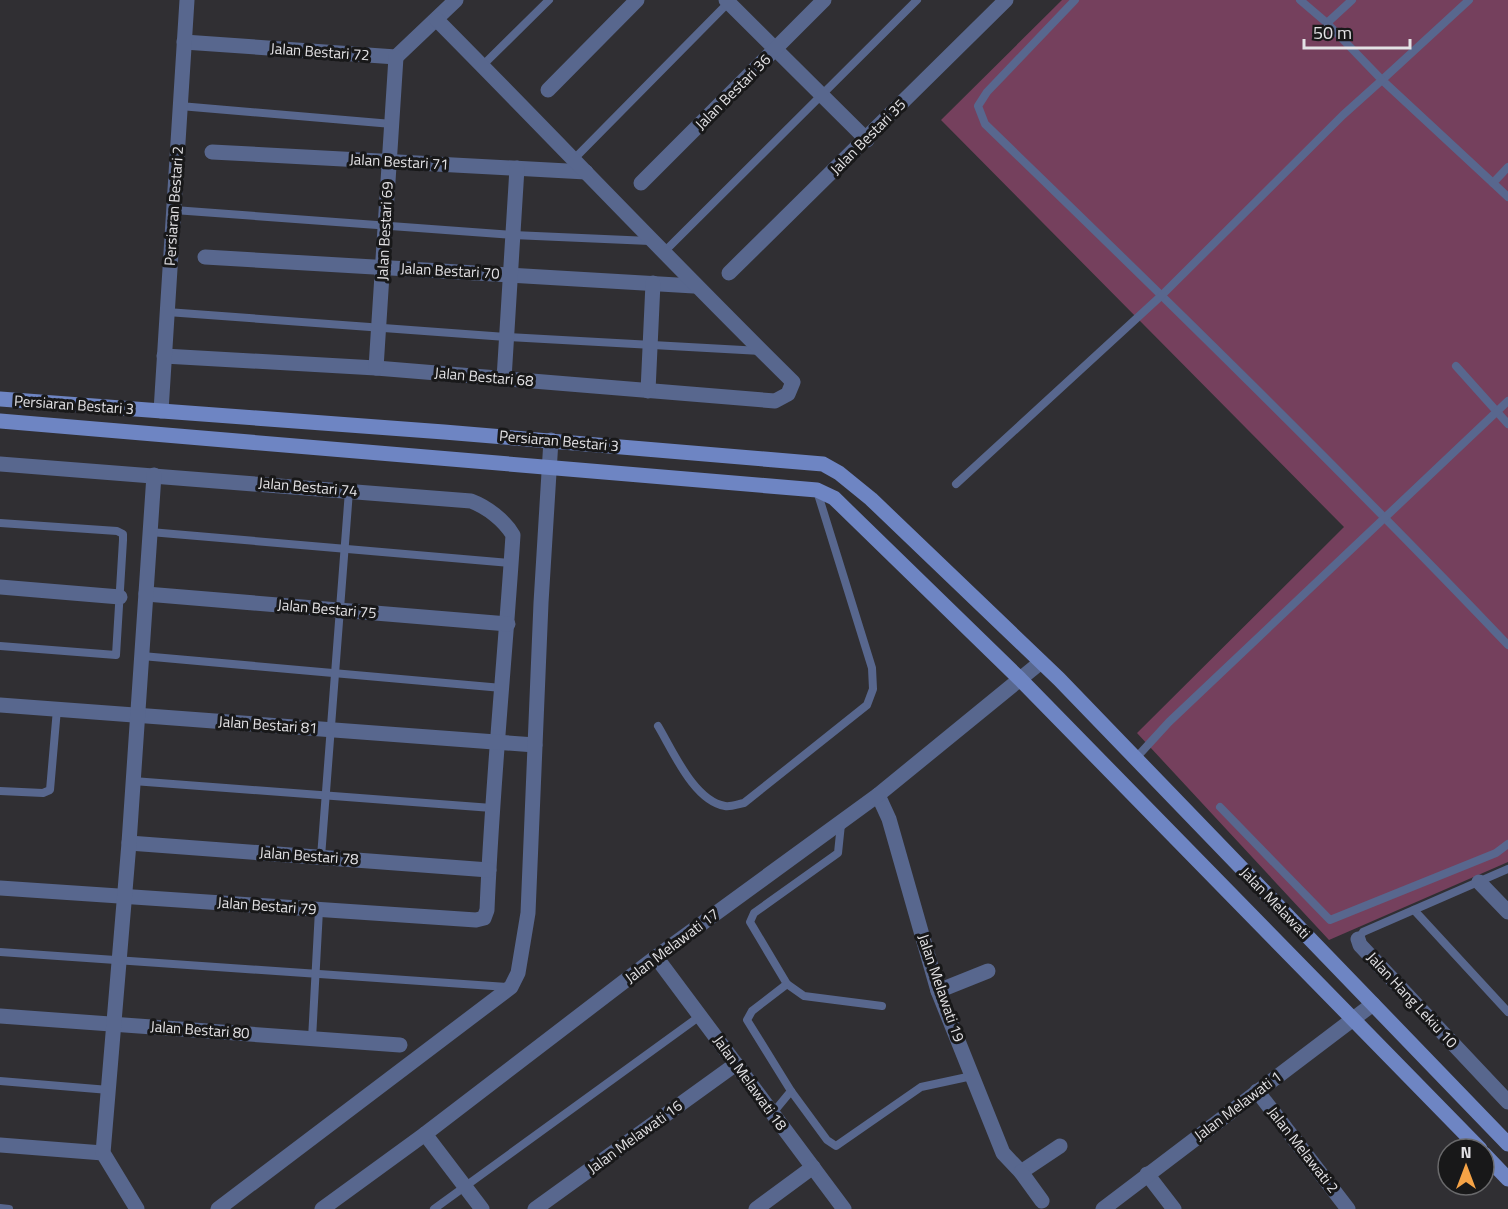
<svg xmlns="http://www.w3.org/2000/svg" width="1508" height="1209" font-family="'Titillium Web',sans-serif">
<style>
.green{fill:#75405d}
.lines{fill:none;stroke-linecap:round;stroke-linejoin:round}
.lane{stroke:#58678e;stroke-width:8}
.street{stroke:#58678e;stroke-width:15}
.secondary{stroke:#6e85c3;stroke-width:15}
.labels{text-anchor:middle;stroke-width:6;stroke-linejoin:round;paint-order:stroke}
.street-label{font-size:15px;fill:#e3e2e5;stroke:#181819}
</style>
<rect width="100%" height="100%" fill="#302f33"/>
<path class="green" d="M1062 0H1508V862L1329 940 1137 733 1344 527 941 120Z"/>
<g class="lines">
<g class="lane">
<path d="M1075 0 987 92 978 106 985 124C1162 295 1338 467 1508 645"/>
<path d="M1469 0 1382 80 1493 183"/>
<path d="M1327 23 1352 0"/>
<path d="M482 66 549 0"/>
<path d="M180 106 392 124"/>
<path d="M574 159 730 1"/>
<path d="M1508 167 1493 183 1508 197"/>
<path d="M174 210 513 235 650 241"/>
<path d="M663 253 917 0"/>
<path d="M167 312 506 337 761 351"/>
<path d="M1456 366 1508 424"/>
<path d="M956 484 1162 295 1343 115 1382 80 1327 23 1300 0"/>
<path d="M0 523 117 531 123 534V540L116 655 0 646"/>
<path d="M150 532 511 563"/>
<path d="M142 656 502 688"/>
<path d="M658 726C673 751 694 801 725 806 731 807 738 804 744 803L867 705 873 689 872 668 817 491"/>
<path d="M1136 758 1169 722 1508 401"/>
<path d="M133 781 492 808"/>
<path d="M0 791 43 793 50 790 57 709"/>
<path d="M1220 807 1330 920 1496 853 1508 844"/>
<path d="M841 824 838 853 754 913 750 922 787 984 804 996 882 1006"/>
<path d="M321 857 349 491"/>
<path d="M1414 910 1508 1012"/>
<path d="M1358 939 1363 932 1508 869"/>
<path d="M0 952 507 987"/>
<path d="M787 984 752 1011 747 1020 791 1091 827 1140 836 1146 921 1087 972 1076"/>
<path d="M312 1039 319 910"/>
<path d="M0 1081 109 1090"/>
<path d="M772 1114 791 1091"/>
<path d="M0 1208 9 1209"/>
<path d="M434 1209 700 1016"/>
</g>
<g class="street">
<path d="M726 0 867 140"/>
<path d="M184 42 396 57 456 0"/>
<path d="M548 90 637 0"/>
<path d="M212 152 586 172"/>
<path d="M641 183 824 0"/>
<path d="M205 257 694 286"/>
<path d="M729 273 1006 0"/>
<path d="M164 356 376 368 775 401 788 394 793 382C672 263 556 140 437 20"/>
<path d="M376 368 396 57"/>
<path d="M504 379 517 168"/>
<path d="M648 391 653 283"/>
<path d="M161 411 187 0"/>
<path d="M0 464 471 501C487 507 504 520 513 535 505 660 492 785 487 910L484 918 476 920 0 888"/>
<path d="M0 587 120 597"/>
<path d="M146 594 508 624"/>
<path d="M0 705 535 745"/>
<path d="M878 795 889 819 938 991 1003 1153 1021 1172 1060 1146"/>
<path d="M129 843 489 870"/>
<path d="M1479 882 1508 912"/>
<path d="M1358 939 1360 945 1508 1102"/>
<path d="M656 957 844 1209"/>
<path d="M938 991 988 971"/>
<path d="M0 1016 400 1045"/>
<path d="M1257 1091 1348 1209"/>
<path d="M425 1134 482 1209"/>
<path d="M0 1145 103 1153"/>
<path d="M1021 1172 1042 1201"/>
<path d="M1147 1174 1174 1209"/>
<path d="M137 1209 103 1153 129 843 154 475"/>
<path d="M218 1209 511 987 518 973 528 913 541 603 551 440"/>
<path d="M322 1209 425 1134 656 957 878 795 1041 662"/>
<path d="M535 1209 736 1064"/>
<path d="M756 1209 813 1167"/>
<path d="M1103 1209 1373 1004"/>
</g>
<g class="secondary">
<path d="M0 399 444 432 823 464 839 473 871 499 1059 679 1508 1144"/>
<path d="M0 421 817 490 834 498 1020 679 1480 1149"/>
<path d="M1484 1154 1508 1179"/>
</g>
</g>
<g class="labels">
<g class="street-label">
<text transform="translate(320 52) rotate(4)" y="5">Jalan Bestari 72</text>
<text transform="translate(733 92) rotate(-45)" y="5">Jalan Bestari 36</text>
<text transform="translate(868 137) rotate(-45)" y="5">Jalan Bestari 35</text>
<text transform="translate(399 162) rotate(3)" y="5">Jalan Bestari 71</text>
<text transform="translate(174 206) rotate(-86)" y="5">Persiaran Bestari 2</text>
<text transform="translate(385 231) rotate(-87)" y="5">Jalan Bestari 69</text>
<text transform="translate(450 271) rotate(3)" y="5">Jalan Bestari 70</text>
<text transform="translate(484 377) rotate(5)" y="5">Jalan Bestari 68</text>
<text transform="translate(74 405) rotate(4)" y="5">Persiaran Bestari 3</text>
<text transform="translate(559 441) rotate(5)" y="5">Persiaran Bestari 3</text>
<text transform="translate(308 487) rotate(5)" y="5">Jalan Bestari 74</text>
<text transform="translate(327 609) rotate(5)" y="5">Jalan Bestari 75</text>
<text transform="translate(268 725) rotate(4)" y="5">Jalan Bestari 81</text>
<text transform="translate(309 856) rotate(4)" y="5">Jalan Bestari 78</text>
<text transform="translate(1275 903) rotate(46)" y="5">Jalan Melawati</text>
<text transform="translate(267 906) rotate(4)" y="5">Jalan Bestari 79</text>
<text transform="translate(672 946) rotate(-37)" y="5">Jalan Melawati 17</text>
<text transform="translate(941 988) rotate(71)" y="5">Jalan Melawati 19</text>
<text transform="translate(1412 1000) rotate(47)" y="5">Jalan Hang Lekiu 10</text>
<text transform="translate(200 1030) rotate(4)" y="5">Jalan Bestari 80</text>
<text transform="translate(750 1083) rotate(54)" y="5">Jalan Melawati 18</text>
<text transform="translate(1238 1106) rotate(-37)" y="5">Jalan Melawati 1</text>
<text transform="translate(635 1137) rotate(-36)" y="5">Jalan Melawati 16</text>
<text transform="translate(1303 1150) rotate(52)" y="5">Jalan Melawati 2</text>
</g>
</g>
<g transform="translate(1466 1167)"><circle r="28" fill="#181819" stroke="#69696b" stroke-width="1.5"/>
<path d="M0-4.5L10 22L0 15L-10 22Z" fill="#f5a346"/>
<text y="-9" font-size="16" font-weight="bold" text-anchor="middle" fill="#e3e2e5">N</text>
</g>
<path d="M1304 39v9h106v-9" fill="none" stroke="#e3e2e5" stroke-width="3"/>
<text x="1313" y="39" font-size="18" fill="#e3e2e5" stroke="#181819" stroke-width="4.5" paint-order="stroke">50 m</text>
</svg>
